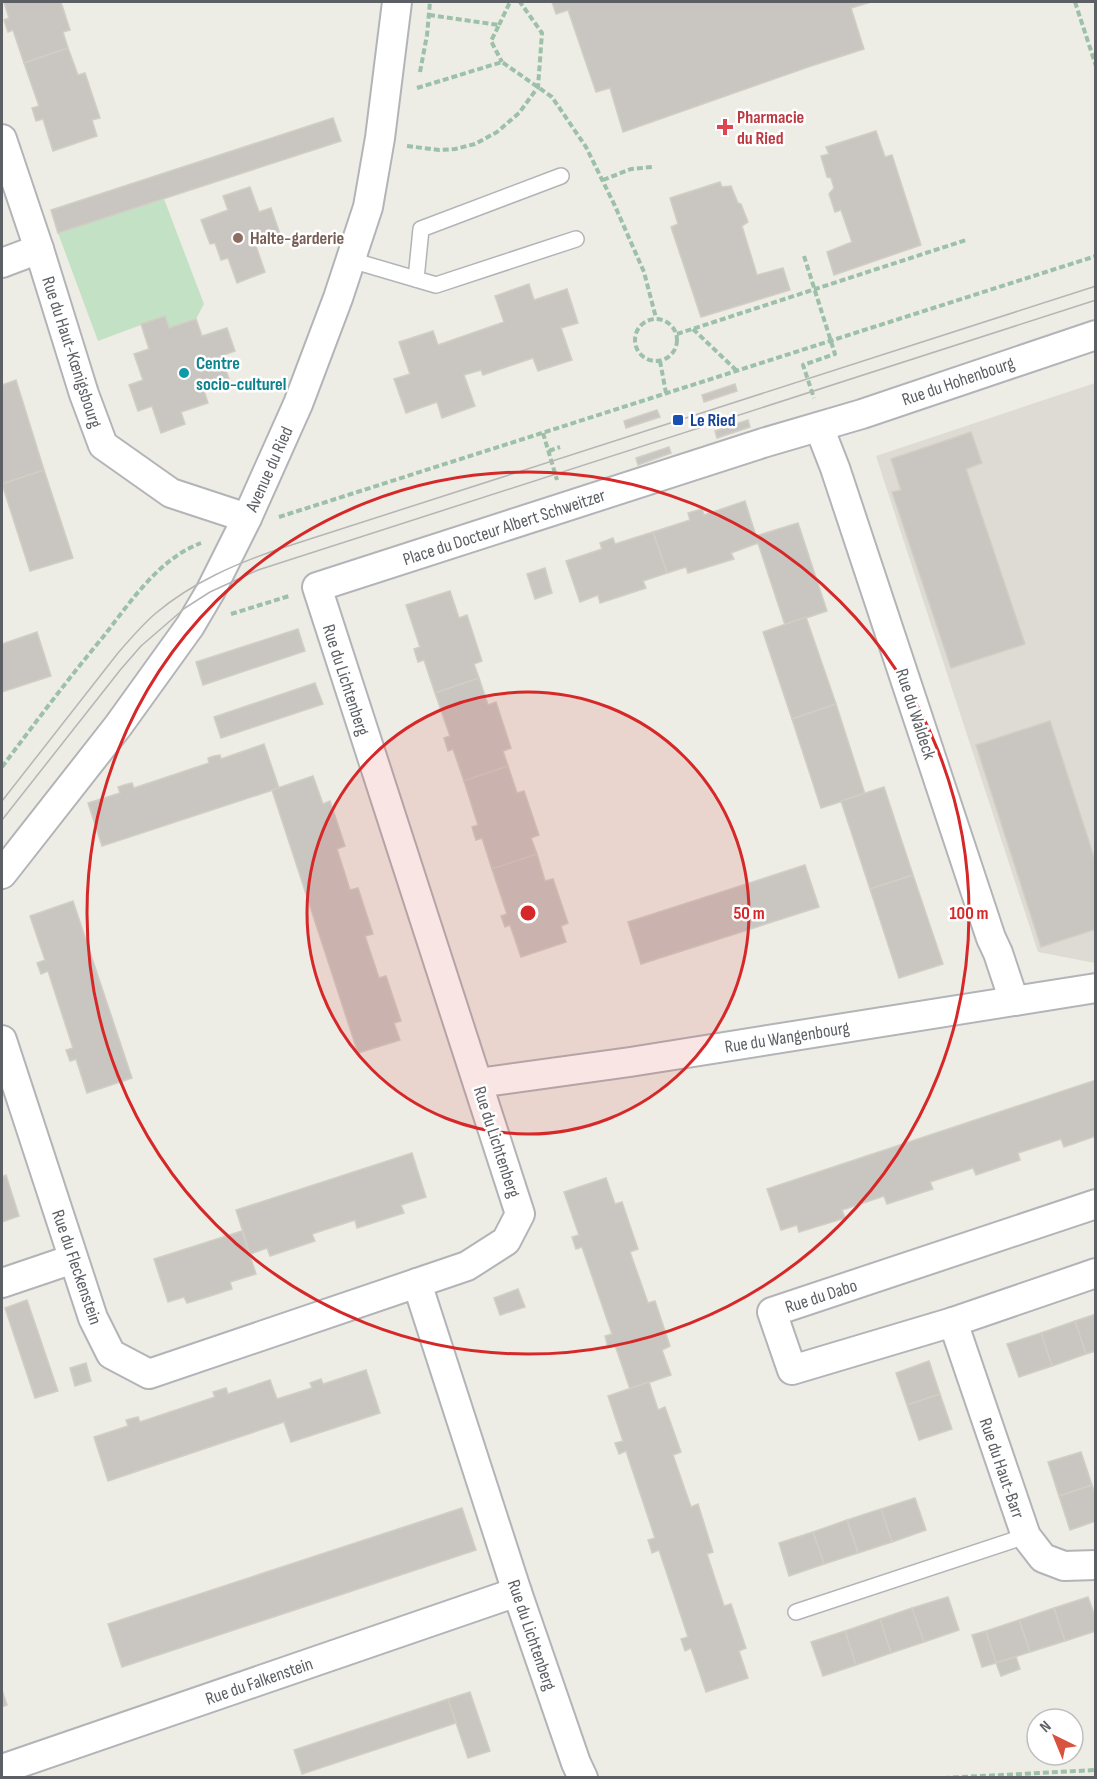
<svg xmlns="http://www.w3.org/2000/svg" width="1097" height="1779" font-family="'Sofia Sans Condensed',sans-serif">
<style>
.education{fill:#dddbd3}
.green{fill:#c3e2c5}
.building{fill:#c9c6c1;stroke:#d1cec3;stroke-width:1.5}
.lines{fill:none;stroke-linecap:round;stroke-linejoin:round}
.lane-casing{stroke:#b2b4b8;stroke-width:18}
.street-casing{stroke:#b2b4b8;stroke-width:32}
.path{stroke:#9cc0a8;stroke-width:4;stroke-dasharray:6 3;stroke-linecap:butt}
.lane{stroke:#fff;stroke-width:15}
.street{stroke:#fff;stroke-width:28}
.tram{stroke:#b4b5b5;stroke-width:1.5}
.ring{fill:none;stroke:#d62828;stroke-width:3}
.health-dot{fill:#e0444e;stroke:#fff;stroke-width:2}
.education-dot{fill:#8d6e63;stroke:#fff;stroke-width:2}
.culture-dot{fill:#0f9aa8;stroke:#fff;stroke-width:2}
.transit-dot{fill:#1a4fb4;stroke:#fff;stroke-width:2}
.labels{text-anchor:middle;stroke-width:5;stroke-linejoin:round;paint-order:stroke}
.health-label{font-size:18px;font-weight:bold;fill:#be3a42;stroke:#fff;text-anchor:start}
.education-label{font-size:18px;font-weight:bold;fill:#785e54;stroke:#fff;text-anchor:start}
.street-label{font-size:18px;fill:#5c5f63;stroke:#fff}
.culture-label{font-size:18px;font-weight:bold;fill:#0d838f;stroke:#fff;text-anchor:start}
.transit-label{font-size:18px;font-weight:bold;fill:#164399;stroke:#fff;text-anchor:start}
.centre{fill:#d62828;stroke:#fff;stroke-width:3}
.ring-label{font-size:18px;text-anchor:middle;font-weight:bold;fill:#d62828;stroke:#fff;stroke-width:5;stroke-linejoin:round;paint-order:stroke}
</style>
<rect width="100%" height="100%" fill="#edece5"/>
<path class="education" d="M1095 383V963L1038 952 876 456Z"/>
<path class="green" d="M164 199 204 304 196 319 169 328 165 316 98 341 58 233Z"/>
<g class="building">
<path d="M4 2H61L70 30 63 32 68 48 24 63 13 30 8 32 4 20 9 18Z"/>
<path d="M552 2H871L851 8 864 49 811 66 623 132 610 88 596 92 568 10 556 14Z"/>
<path d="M68 48 78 75 85 73 100 118 92 120 97 136 53 151 43 119 36 121 32 108 39 106 24 63Z"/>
<path d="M333 118 341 141 58 233 51 210Z"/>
<path d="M876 131 885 157 892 155 921 245 834 275 827 252 852 242 841 210 835 212 829 194 834 188 831 178 827 177 821 156 829 154 826 147Z"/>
<path d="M720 182 722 187 731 186 738 203 741 204 748 222 742 226 757 275 783 268 790 290 701 317 671 227 678 224 670 198Z"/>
<path d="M250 187 259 212 271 208 280 234 255 243 265 272 237 283 228 258 221 260 215 243 210 244 201 220 228 210 223 196Z"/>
<path d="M529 284 534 300 567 289 578 323 561 328 572 360 538 371 533 358 483 375 481 370 464 375 475 406 442 418 437 402 406 413 394 379 410 374 399 342 433 331 438 345 504 322 495 296Z"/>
<path d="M165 316 169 328 196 319 202 336 227 328 235 351 221 356 229 379 203 388 208 403 181 412 185 424 161 433 152 406 138 411 129 385 143 380 134 354 149 349 141 324Z"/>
<path d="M16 380 44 470 2 484V385Z"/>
<path d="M735 384 737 391 704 402 702 395Z"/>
<path d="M657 410 660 417 626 428 624 421Z"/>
<path d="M748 420 750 427 717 438 715 431Z"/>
<path d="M971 432 982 463 966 469 1025 644 951 668 892 492 901 490 891 459Z"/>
<path d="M669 447 671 453 638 465 636 458Z"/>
<path d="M44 470 73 558 30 571 2 484Z"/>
<path d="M745 501 756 536 798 523 827 611 785 625 758 543 731 553 734 559 688 573 686 567 667 573 653 532 690 520 688 513 702 509 704 515Z"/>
<path d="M653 532 667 573 643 581 646 588 600 603 598 595 580 602 566 561 602 549 600 543 613 538 615 544Z"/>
<path d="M545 568 552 593 535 599 527 574Z"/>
<path d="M450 591 459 618 467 615 482 661 474 664 479 678 435 693 424 660 418 662 414 649 420 647 406 605Z"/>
<path d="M806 617 836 704 792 719 763 632Z"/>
<path d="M298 629 305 651 203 685 196 662Z"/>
<path d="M37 632 51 676 2 692V644Z"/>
<path d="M479 678 488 705 496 702 511 748 503 751 508 766 464 781 453 749 448 751 444 738 450 736 435 693Z"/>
<path d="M315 683 323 704 221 738 214 717Z"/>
<path d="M836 704 865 794 821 808 792 719Z"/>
<path d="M1050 721 1096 863V929L1041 947 976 745Z"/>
<path d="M264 744 279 788 102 846 88 803 120 793 118 787 124 785 132 783 134 788 209 763 208 758 214 756 220 755 221 759Z"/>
<path d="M508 766 517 793 524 791 539 835 531 838 537 854 492 869 482 838 476 840 472 827 478 825 464 781Z"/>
<path d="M313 776 323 804 330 801 345 846 337 849 350 890 358 888 373 934 365 936 379 978 386 976 401 1021 394 1023 400 1040 358 1053 272 790Z"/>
<path d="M884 787 913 875 870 889 841 801Z"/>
<path d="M537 854 545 881 553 879 568 923 561 926 566 942 521 957 510 925 505 927 501 916 507 914 492 869Z"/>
<path d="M805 865 819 907 641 964 628 922Z"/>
<path d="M913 875 943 964 899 978 870 889Z"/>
<path d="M73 901 132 1078 87 1093 76 1059 70 1061 66 1050 73 1048 48 971 41 974 37 963 45 960 30 916Z"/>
<path d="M1096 1080V1136L1064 1147 1061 1139 1018 1153 1020 1160 976 1175 973 1168 930 1182 933 1189 887 1204 884 1196 842 1210 845 1218 799 1232 797 1225 781 1230 767 1189Z"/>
<path d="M412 1153 426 1197 401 1205 404 1213 357 1228 355 1220 312 1234 315 1241 270 1256 267 1248 250 1254 236 1210Z"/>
<path d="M6 1175 19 1216 2 1222V1177Z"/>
<path d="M606 1178 615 1204 622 1202 638 1249 630 1252 648 1303 655 1301 670 1346 662 1350 671 1375 630 1389 615 1345 608 1347 605 1336 612 1334 582 1247 576 1249 572 1237 579 1235 564 1192Z"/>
<path d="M242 1231 256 1274 230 1282 232 1289 207 1297 187 1303 184 1297 168 1302 154 1259Z"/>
<path d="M518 1289 525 1307 500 1315 494 1298Z"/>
<path d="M27 1300 58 1391 35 1398 5 1308Z"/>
<path d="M1096 1314V1351L1086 1354 1075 1321Z"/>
<path d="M1075 1321 1086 1354 1052 1366 1041 1333Z"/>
<path d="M1041 1333 1052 1366 1019 1377 1007 1344Z"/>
<path d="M929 1361 940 1394 907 1405 896 1373Z"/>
<path d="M86 1363 91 1381 75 1386 70 1368Z"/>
<path d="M366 1370 380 1413 291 1442 284 1422 108 1481 94 1437 128 1426 126 1420 138 1417 140 1422 215 1397 213 1392 226 1388 228 1394 270 1380 277 1399 312 1388 310 1383 321 1379 323 1384Z"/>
<path d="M649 1382 658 1410 665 1407 681 1452 673 1455 691 1507 698 1504 713 1552 707 1554 724 1606 731 1604 746 1648 739 1651 748 1678 706 1692 691 1648 685 1651 681 1639 688 1637 659 1550 652 1553 650 1546 648 1540 655 1538 626 1451 619 1454 615 1443 623 1441 608 1396Z"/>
<path d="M940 1394 952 1429 919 1440 907 1405Z"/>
<path d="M1081 1452 1092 1485 1059 1496 1048 1462Z"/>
<path d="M1092 1485 1096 1496V1521L1070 1530 1059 1496Z"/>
<path d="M915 1498 926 1530 892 1542 881 1509Z"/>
<path d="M462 1508 476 1550 122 1667 108 1624Z"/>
<path d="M881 1509 892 1542 858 1553 847 1520Z"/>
<path d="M847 1520 858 1553 824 1564 813 1532Z"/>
<path d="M813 1532 824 1564 789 1576 779 1543Z"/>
<path d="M948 1597 959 1630 924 1642 912 1608Z"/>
<path d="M1088 1597 1096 1619V1631L1065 1641 1054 1608Z"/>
<path d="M912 1608 924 1642 891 1653 880 1619Z"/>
<path d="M1054 1608 1065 1641 1030 1652 1019 1620Z"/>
<path d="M880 1619 891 1653 856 1665 845 1631Z"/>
<path d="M1019 1620 1030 1652 996 1663 986 1631Z"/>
<path d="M845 1631 856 1665 823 1676 811 1642Z"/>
<path d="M986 1631 996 1663 982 1667 972 1635Z"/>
<path d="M1016 1657 1020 1669 1001 1676 996 1663Z"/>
<path d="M2 1690 7 1705 2 1707Z"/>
<path d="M470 1692 490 1751 468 1758 448 1699Z"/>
<path d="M448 1699 456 1723 302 1774 294 1750Z"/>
</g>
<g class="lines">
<g class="lane-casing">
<g id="lane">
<path d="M351 260 436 285 576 239"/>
<path d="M416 279 421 229 561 176"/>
<path d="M796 1612 1026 1536"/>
</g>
</g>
<g class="street-casing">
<g id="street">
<path d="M2 139 39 249 84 394 103 445 171 493 247 518"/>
<path d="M2 263 39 249"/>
<path d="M819 427 835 468 991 938 998 953 1014 1001"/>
<path d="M2 874 118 726 190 626 210 592 247 518 298 404 338 298 368 207 380 138 397 2"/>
<path d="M2 1040 93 1318 111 1354 149 1374 417 1283"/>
<path d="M478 1083 630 1062 1096 988"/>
<path d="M1096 1204 772 1312 792 1370 953 1322 1096 1273"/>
<path d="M2 1283 73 1259"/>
<path d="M953 1322 1026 1536 1043 1558 1064 1566 1096 1565"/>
<path d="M2 1769 517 1592"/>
<path d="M583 1778 576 1763 517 1592 417 1283 467 1266 506 1241 520 1214 317 587 763 443 862 414 1096 335"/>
</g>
</g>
<g class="path">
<path d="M1075 2 1096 66"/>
<path d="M429 15 499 25 491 41 502 62"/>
<path d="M499 25 510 2"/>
<path d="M420 72 427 35 430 2"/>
<path d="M417 88 502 62 552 97 586 147 615 206 644 272 656 318"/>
<path d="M407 146 439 150 455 149 475 144 497 132 519 113 538 87 542 33 520 2"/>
<path d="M603 180 631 169 652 167"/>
<path d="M804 256 835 354 803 365 814 398"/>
<circle cx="656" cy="340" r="21"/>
<path d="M693 329 737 371"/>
<path d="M677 334 966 240"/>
<path d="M660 361 666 393"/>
<path d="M543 433 557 480"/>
<path d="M549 451 560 447"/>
<path d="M279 517 1096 256"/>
<path d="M231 614 289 596"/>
<path d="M2 767C35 723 68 679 103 637 130 603 158 559 201 543"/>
<path d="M944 1778 1096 1770"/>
</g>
<use href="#lane" class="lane"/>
<use href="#street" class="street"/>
<g class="tram">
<path d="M2 801 118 653C130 639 142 625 156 613 193 582 237 563 282 548L1096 286"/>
<path d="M2 820 121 669 141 646 185 608 210 592 258 570 1096 300"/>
</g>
</g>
<circle cx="528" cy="913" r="221" fill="#d62828" fill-opacity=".12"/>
<g class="ring">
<circle cx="528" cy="913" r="221"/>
<circle cx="528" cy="913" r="441"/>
</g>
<path class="health-dot" d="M722 118h6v6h6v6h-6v6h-6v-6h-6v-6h6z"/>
<circle class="education-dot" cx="238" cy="238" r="6"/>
<circle class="culture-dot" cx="184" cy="373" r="6"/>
<rect class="transit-dot" x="672" y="414" width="12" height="12" rx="3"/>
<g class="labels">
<g class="health-label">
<text x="737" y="123">Pharmacie<tspan x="737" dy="21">du Ried</tspan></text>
</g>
<g class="education-label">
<text x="250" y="244">Halte-garderie</text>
</g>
<g class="street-label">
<text transform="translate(72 352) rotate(72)" y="6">Rue du Haut-Kœnigsbourg</text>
<text transform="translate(958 381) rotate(-19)" y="6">Rue du Hohenbourg</text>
<text transform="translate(269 469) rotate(-66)" y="6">Avenue du Ried</text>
<text transform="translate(504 527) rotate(-18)" y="6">Place du Docteur Albert Schweitzer</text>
<text transform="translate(346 680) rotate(72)" y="6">Rue du Lichtenberg</text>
<text transform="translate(916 714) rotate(72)" y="6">Rue du Waldeck</text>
<text transform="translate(787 1037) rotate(-9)" y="6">Rue du Wangenbourg</text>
<text transform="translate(497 1142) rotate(72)" y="6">Rue du Lichtenberg</text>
<text transform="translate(77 1267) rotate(71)" y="6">Rue du Fleckenstein</text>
<text transform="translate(821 1296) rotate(-18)" y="6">Rue du Dabo</text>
<text transform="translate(1002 1468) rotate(71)" y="6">Rue du Haut-Barr</text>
<text transform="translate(532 1635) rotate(71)" y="6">Rue du Lichtenberg</text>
<text transform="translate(259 1681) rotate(-19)" y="6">Rue du Falkenstein</text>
</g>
<g class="culture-label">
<text x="196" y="369">Centre<tspan x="196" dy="21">socio-culturel</tspan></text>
</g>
<g class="transit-label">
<text x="690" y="426">Le Ried</text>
</g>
</g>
<circle cx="528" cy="913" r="9" class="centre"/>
<g class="ring-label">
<text x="749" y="919">50 m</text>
<text x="969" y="919">100 m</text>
</g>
<rect width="1097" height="1779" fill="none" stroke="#5c5f63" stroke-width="6"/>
<g transform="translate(1055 1737) rotate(317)"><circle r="28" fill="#ffffff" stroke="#bebfc1" stroke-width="1.5"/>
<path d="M0-4.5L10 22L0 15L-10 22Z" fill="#d85240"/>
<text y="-9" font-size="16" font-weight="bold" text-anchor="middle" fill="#5c5f63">N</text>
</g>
</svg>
